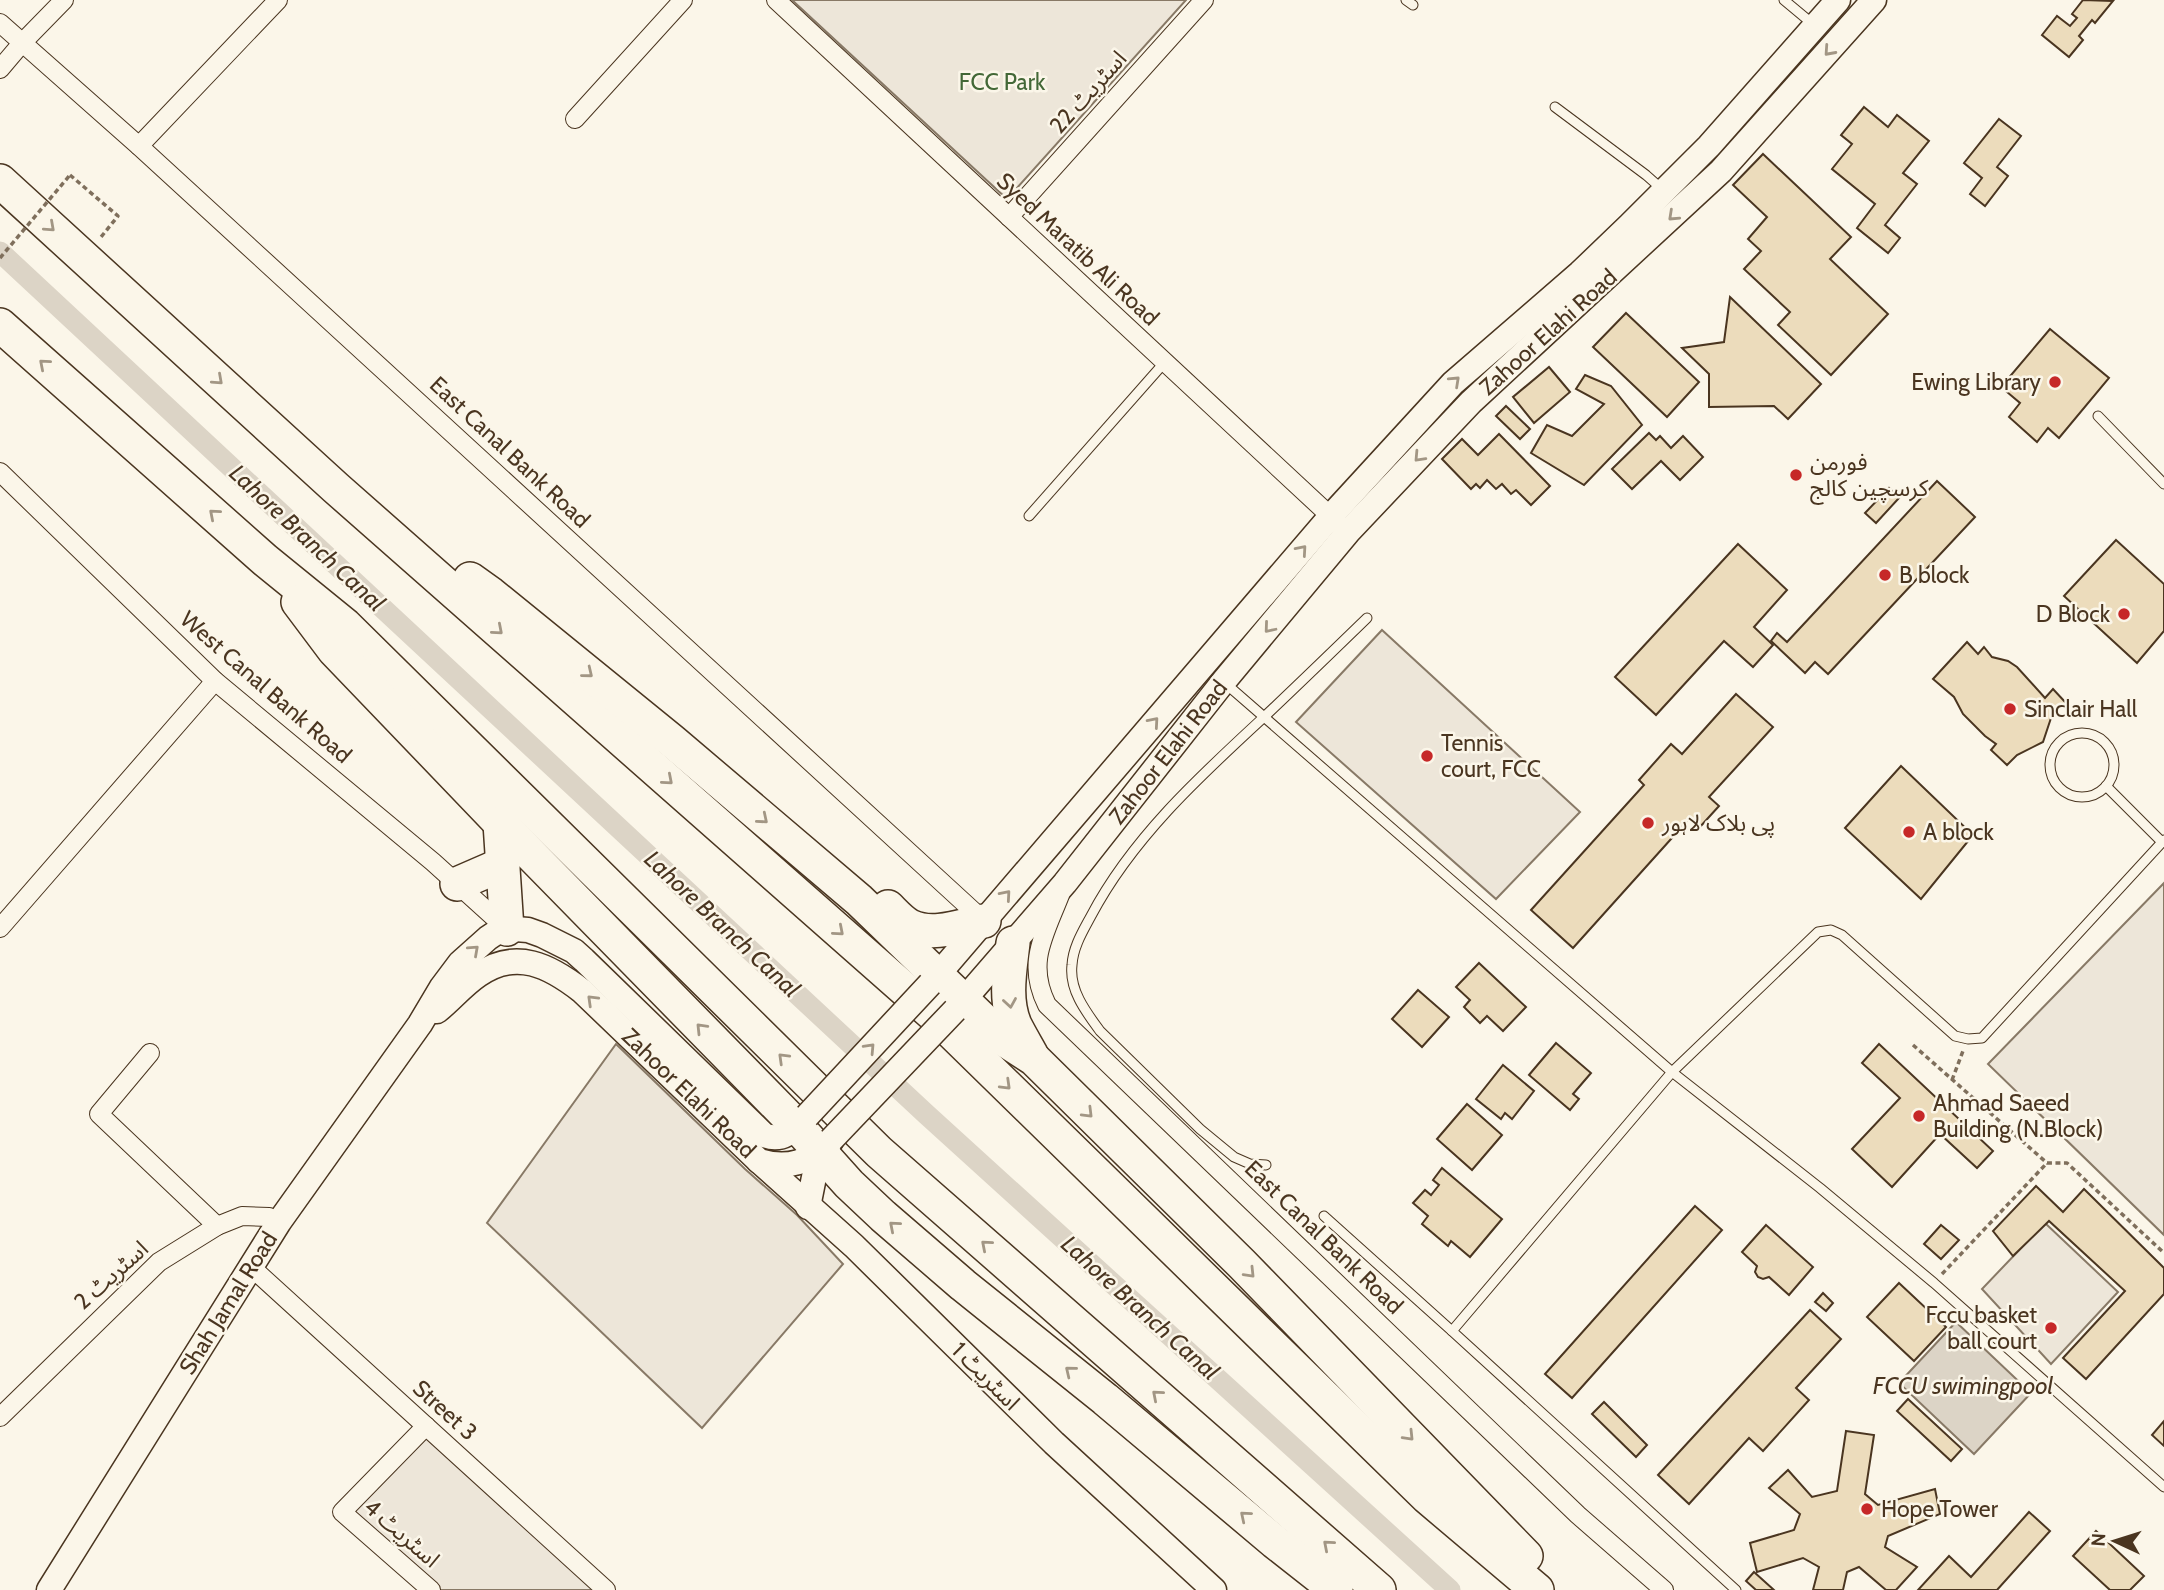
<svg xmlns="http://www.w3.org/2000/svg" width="2164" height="1590" font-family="Cabin,'Noto Sans Arabic',sans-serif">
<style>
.green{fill:#ede6d9;stroke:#887966;stroke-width:2}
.water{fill:#dcd4c6;stroke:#887966;stroke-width:2}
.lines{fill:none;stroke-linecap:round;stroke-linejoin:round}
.canal{stroke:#dcd4c6;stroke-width:21}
.building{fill:#ecdcbc;stroke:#4a3520;stroke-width:2}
.lane-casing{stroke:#4a3520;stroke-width:11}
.street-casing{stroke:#4a3520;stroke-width:20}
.secondary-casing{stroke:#4a3520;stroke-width:27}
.highway-casing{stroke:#4a3520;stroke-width:36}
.path{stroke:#7f6f5c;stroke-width:3.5;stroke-dasharray:5 3.5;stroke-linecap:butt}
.lane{stroke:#fbf6e9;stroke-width:9}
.street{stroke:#fbf6e9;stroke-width:18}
.secondary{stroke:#fbf6e9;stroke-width:24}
.highway{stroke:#fbf6e9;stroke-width:33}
.secondary-bridge-casing{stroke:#4a3520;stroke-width:27;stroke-linecap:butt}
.path-bridge{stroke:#7f6f5c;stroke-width:3.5;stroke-dasharray:5 3.5;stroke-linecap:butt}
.secondary-bridge{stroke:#fbf6e9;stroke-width:24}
.oneway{stroke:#a29684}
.poi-dot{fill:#c62828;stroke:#fbf6e9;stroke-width:2.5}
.labels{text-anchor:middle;stroke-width:5;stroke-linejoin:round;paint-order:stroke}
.park-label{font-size:23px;fill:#436837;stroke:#fbf6e9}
.street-label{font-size:23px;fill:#4a3520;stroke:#fbf6e9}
.poi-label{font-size:23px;fill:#4a3520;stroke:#fbf6e9;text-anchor:start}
.water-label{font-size:24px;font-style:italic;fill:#4a3520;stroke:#fbf6e9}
</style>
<rect width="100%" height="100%" fill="#fbf6e9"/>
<g class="green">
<path d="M792 0H1186L1007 199Z"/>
<path d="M1382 630 1580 812 1496 899 1296 722Z"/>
<path d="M2164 883V1235L1988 1064Z"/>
<path d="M616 1044 745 1169 797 1215 843 1264 702 1428 487 1223Z"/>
<path d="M2045 1223 2118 1292 2051 1364 1982 1289Z"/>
<path d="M426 1426 606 1590H431L342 1512Z"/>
</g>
<path class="water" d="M1956 1322 2031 1393 1974 1454 1899 1383Z"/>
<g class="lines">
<path class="canal" d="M0 252 926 1114 1450 1590"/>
</g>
<g class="building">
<path d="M2083 0 2113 1 2095 23 2092 20 2079 36 2083 40 2069 57 2042 35 2057 16 2070 26 2077 18 2072 14Z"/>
<path d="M1864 107 1888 127 1897 115 1929 141 1903 173 1917 184 1885 225 1900 238 1888 253 1857 228 1875 204 1832 169 1852 144 1841 135Z"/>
<path d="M1999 119 2021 136 1997 167 2008 176 1985 206 1970 194 1982 178 1964 163Z"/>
<path d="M1763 154 1851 237 1830 259 1888 314 1831 375 1778 325 1790 312 1744 269 1761 251 1748 239 1767 217 1733 185Z"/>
<path d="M1730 297 1821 384 1788 419 1774 406 1709 407V374L1682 348 1724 342Z"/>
<path d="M1626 313 1699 382 1667 417 1593 347Z"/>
<path d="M2050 329 2109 378 2059 438 2048 428 2037 442 2009 417 2020 403 2001 387Z"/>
<path d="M1549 367 1570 392 1534 423 1513 397Z"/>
<path d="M1585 375 1611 386 1642 425 1584 485 1531 453 1547 425 1572 436 1604 404 1576 389Z"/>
<path d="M1506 406 1530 429 1520 439 1496 416Z"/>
<path d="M1649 433 1656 440 1660 436 1671 448 1683 436 1703 457 1680 480 1661 461 1632 489 1612 469Z"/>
<path d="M1499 434 1550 486 1531 505 1516 490 1511 494 1502 484 1496 489 1487 480 1480 488 1476 484 1471 489 1442 459 1462 439 1478 455Z"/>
<path d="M1937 481 1975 517 1828 674 1815 662 1805 673 1771 641 1777 633 1787 642Z"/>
<path d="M1889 488 1899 498 1876 523 1865 513Z"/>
<path d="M2116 540 2164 584V631L2137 663 2064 596Z"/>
<path d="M1738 544 1787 590 1754 627 1773 645 1753 667 1724 641 1656 715 1615 677Z"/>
<path d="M1967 642 1978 654 1984 647 1992 657 2008 661 2017 667 2045 698 2053 689 2066 703 2052 715 2043 742 2017 755 2007 765 1991 750 1996 744 1985 736 1963 714 1954 697 1933 679Z"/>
<path d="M1736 694 1773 727 1709 797 1719 806 1699 828 1689 819 1573 948 1531 910 1644 785 1639 780 1671 744 1682 754Z"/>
<path d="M1901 766 1973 835 1921 899 1845 828Z"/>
<path d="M1479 963 1526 1007 1503 1031 1487 1016 1480 1023 1464 1007 1470 1000 1456 987Z"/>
<path d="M1418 990 1449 1017 1422 1047 1392 1019Z"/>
<path d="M1556 1043 1591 1073 1573 1094 1579 1099 1570 1110 1529 1075Z"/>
<path d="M1879 1044 1993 1151 1977 1168 1940 1134 1892 1187 1852 1149 1900 1098 1862 1063Z"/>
<path d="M1503 1065 1534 1091 1512 1119 1505 1113 1501 1119 1476 1099Z"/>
<path d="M1467 1104 1502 1135 1472 1170 1437 1139Z"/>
<path d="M1442 1168 1502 1219 1470 1257 1451 1241 1448 1246 1422 1224 1428 1216 1413 1203 1425 1190 1431 1195 1439 1185 1433 1180Z"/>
<path d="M2036 1186 2063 1212 2084 1189 2164 1268V1294L2086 1379 2063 1358 2125 1291 2049 1221 2013 1256 1993 1231Z"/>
<path d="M1695 1206 1722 1230 1572 1398 1545 1374Z"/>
<path d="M1766 1225 1813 1267 1789 1295 1769 1277 1763 1279 1758 1277 1755 1272 1757 1266 1742 1252Z"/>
<path d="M1941 1225 1959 1240 1941 1259 1924 1244Z"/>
<path d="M1899 1283 1946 1327 1914 1361 1867 1317Z"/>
<path d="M1823 1293 1833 1303 1826 1311 1815 1302Z"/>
<path d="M1810 1310 1841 1339 1796 1388 1809 1400 1763 1451 1749 1438 1689 1504 1658 1475Z"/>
<path d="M1908 1399 1962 1449 1951 1461 1897 1411Z"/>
<path d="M1604 1402 1647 1445 1636 1457 1592 1414Z"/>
<path d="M2164 1421V1446L2152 1435Z"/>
<path d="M1846 1431 1874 1435 1865 1494 1878 1505 1935 1489 1940 1514 1888 1536 1885 1547 1917 1567 1896 1590H1886L1859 1567 1847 1572 1843 1590H1813L1819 1567 1803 1558 1757 1572 1750 1543 1794 1530 1800 1514 1769 1488 1788 1470 1812 1497 1837 1491Z"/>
<path d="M2029 1512 2050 1531 1997 1590H1918L1949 1556 1971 1577Z"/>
<path d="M2096 1531 2144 1576 2130 1590H2110L2073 1556Z"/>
<path d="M1754 1572 1774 1590H1756L1746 1581Z"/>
</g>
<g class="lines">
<g class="lane-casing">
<g id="lane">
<path d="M1406 0 1413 5"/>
<path d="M1784 0 1814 25"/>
<path d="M1555 107 1646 175 1663 190"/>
<path d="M2098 416 2164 484"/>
<path d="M1029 516 1164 363"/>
<path d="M1225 683 1672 1072 1820 1188 1934 1283 2164 1487"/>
<circle cx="2082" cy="765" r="32"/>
<path d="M2106 786 2162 842"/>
<path d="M1266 1165 1250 1164 1234 1157 1200 1129 1100 1031C1086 1012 1069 990 1072 965 1073 947 1083 931 1091 916 1132 838 1200 776 1264 717 1299 684 1333 651 1367 618"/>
<path d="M1324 1216 1452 1331"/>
<path d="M1736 1590 1452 1331 1672 1072 1818 932 1831 930 1842 935 1955 1036 1968 1039 1982 1038 2164 840"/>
</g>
</g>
<g class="street-casing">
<g id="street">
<path d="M776 0 1340 525"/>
<path d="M0 23 139 146 984 921"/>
<path d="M0 69 22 43 64 0"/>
<path d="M575 119 683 0"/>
<path d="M139 146 278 0"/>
<path d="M1009 217 1204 0"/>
<path d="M0 472 215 681 433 862 507 929"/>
<path d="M1060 895C1044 936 1026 963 1047 1005L1578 1515 1664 1590"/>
<path d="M0 928 215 681"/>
<path d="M150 1053 99 1114 217 1226"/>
<path d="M250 1266 606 1590"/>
<path d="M0 1417 159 1262 217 1226 242 1216 269 1217 279 1222"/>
<path d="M426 1426 342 1512 431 1590"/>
</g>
</g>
<g class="secondary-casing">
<g id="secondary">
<path d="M930 984 1331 516 1453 383 1580 273 1630 225 1709 146 1838 0"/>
<path d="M955 1010 1065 883 1224 681 1348 532 1471 402 1721 171 1874 0"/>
<path d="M437 1011C451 1000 463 985 478 975 516 948 550 966 582 991L759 1161C788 1170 810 1162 831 1141"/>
<path d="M759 1161 854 1246 1054 1443 1214 1590"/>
<path d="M808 1207 819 1152"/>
<path d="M49 1590 279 1222 420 1024 442 987 460 963 488 938 497 932 515 929 528 930 542 935 574 951 584 960 764 1135C783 1143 795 1129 807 1116"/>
</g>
</g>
<g class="highway-casing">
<g id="highway">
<path d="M0 181 336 488 935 1016 1427 1497 1537 1590"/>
<path d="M0 325 265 560 345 625 879 1152 1379 1590"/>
<path d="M470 579 491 594 672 741 859 900 1003 1039 1034 1059 1242 1264 1526 1556"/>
<path d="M298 602 334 650 500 823 797 1126 849 1184 883 1216 963 1285 1105 1399 1275 1542 1336 1590"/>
<path d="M500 823 507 929"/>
<path d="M457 884 503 864"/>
<path d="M888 907C895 914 902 922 910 926 933 937 960 926 984 921"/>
<path d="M1013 943C1010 970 1004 999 1015 1025 1020 1035 1026 1045 1031 1054"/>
</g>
</g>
<g class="path">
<path d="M70 175 118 216 101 237"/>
<path d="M1913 1045 2047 1163H2067L2164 1253"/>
<path d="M1952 1080 1963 1051"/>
<path d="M1942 1274 2047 1163"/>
</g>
<use href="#lane" class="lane"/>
<use href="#street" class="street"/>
<use href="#secondary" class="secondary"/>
<use href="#highway" class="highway"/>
<g class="secondary-bridge-casing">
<g id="secondary-bridge">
<path d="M807 1116 930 984"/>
<path d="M831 1140 955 1010"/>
</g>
</g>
<path class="path-bridge" d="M0 258 70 175"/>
<use href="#secondary-bridge" class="secondary-bridge"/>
</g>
<defs><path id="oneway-chevron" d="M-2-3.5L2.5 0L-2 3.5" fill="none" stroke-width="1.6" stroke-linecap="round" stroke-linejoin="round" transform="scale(1.75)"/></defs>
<g class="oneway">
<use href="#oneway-chevron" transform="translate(1829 51) rotate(132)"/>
<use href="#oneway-chevron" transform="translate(1673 216) rotate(137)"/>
<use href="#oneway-chevron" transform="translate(50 227) rotate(42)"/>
<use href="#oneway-chevron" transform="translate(44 364) rotate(-139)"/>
<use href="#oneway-chevron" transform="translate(218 380) rotate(42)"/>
<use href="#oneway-chevron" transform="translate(1455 381) rotate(-43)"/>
<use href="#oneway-chevron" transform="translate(1419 457) rotate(133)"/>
<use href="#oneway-chevron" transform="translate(214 514) rotate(-139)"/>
<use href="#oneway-chevron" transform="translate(1302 550) rotate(-49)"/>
<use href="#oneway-chevron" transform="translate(1269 628) rotate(130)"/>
<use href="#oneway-chevron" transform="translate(498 630) rotate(41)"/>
<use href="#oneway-chevron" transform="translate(588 673) rotate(39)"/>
<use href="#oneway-chevron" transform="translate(1154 722) rotate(-49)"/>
<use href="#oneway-chevron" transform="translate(668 780) rotate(41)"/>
<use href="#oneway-chevron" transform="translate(763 819) rotate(40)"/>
<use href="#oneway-chevron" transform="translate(1006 895) rotate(-49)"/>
<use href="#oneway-chevron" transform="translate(839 931) rotate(41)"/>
<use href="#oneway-chevron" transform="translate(474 950) rotate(-42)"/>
<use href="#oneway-chevron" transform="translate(592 1000) rotate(-136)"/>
<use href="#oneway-chevron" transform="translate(1010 1003) rotate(81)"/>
<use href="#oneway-chevron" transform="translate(701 1028) rotate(-134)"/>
<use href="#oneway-chevron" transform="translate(870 1048) rotate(-47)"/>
<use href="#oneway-chevron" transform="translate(783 1058) rotate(-136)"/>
<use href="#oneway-chevron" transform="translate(1006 1085) rotate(44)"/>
<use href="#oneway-chevron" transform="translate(1088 1113) rotate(45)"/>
<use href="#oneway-chevron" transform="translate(894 1226) rotate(-139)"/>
<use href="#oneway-chevron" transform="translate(986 1245) rotate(-139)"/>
<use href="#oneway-chevron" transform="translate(1250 1273) rotate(46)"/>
<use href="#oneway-chevron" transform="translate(1070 1371) rotate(-141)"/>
<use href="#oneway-chevron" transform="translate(1157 1395) rotate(-139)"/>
<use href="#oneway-chevron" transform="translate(1409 1436) rotate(46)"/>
<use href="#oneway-chevron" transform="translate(1245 1516) rotate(-140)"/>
<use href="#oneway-chevron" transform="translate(1328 1545) rotate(-139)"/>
</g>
<g class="poi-dot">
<circle cx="2055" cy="382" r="7"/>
<circle cx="1796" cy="475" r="7"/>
<circle cx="1885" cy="575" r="7"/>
<circle cx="2124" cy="614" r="7"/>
<circle cx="2010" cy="709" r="7"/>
<circle cx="1427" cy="756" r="7"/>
<circle cx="1648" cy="823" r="7"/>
<circle cx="1909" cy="832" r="7"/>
<circle cx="1919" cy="1116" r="7"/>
<circle cx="2051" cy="1328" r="7"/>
<circle cx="1867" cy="1509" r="7"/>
</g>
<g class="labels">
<g class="park-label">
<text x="1002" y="90">FCC Park</text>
</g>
<g class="street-label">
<text transform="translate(1088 92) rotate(-48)" y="8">اسٹریٹ 22</text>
<text transform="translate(1078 249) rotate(43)" y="8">Syed Maratib Ali Road</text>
<text transform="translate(1548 332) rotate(-42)" y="8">Zahoor Elahi Road</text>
<text transform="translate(510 452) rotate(43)" y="8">East Canal Bank Road</text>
<text transform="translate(266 687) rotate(41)" y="8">West Canal Bank Road</text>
<text transform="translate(1168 752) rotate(-52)" y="8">Zahoor Elahi Road</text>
<text transform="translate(689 1093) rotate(44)" y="8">Zahoor Elahi Road</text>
<text transform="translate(1324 1237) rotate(44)" y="8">East Canal Bank Road</text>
<text transform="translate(111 1275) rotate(-42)" y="8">اسٹریٹ 2</text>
<text transform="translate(228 1303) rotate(-58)" y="8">Shah Jamal Road</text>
<text transform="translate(986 1376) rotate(45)" y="8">اسٹریٹ 1</text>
<text transform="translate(445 1410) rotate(42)" y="8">Street 3</text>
<text transform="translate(402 1533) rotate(41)" y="8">اسٹریٹ 4</text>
</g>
<g class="poi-label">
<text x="2041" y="390" text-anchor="end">Ewing Library</text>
<text x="1810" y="470">فورمن<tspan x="1810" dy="26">کرسچین کالج</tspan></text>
<text x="1899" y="583">B block</text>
<text x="2110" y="622" text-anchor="end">D Block</text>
<text x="2024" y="717">Sinclair Hall</text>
<text x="1441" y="751">Tennis<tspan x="1441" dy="26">court, FCC</tspan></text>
<text x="1662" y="831">پی بلاک لاہور</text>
<text x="1923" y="840">A block</text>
<text x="1933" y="1111">Ahmad Saeed<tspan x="1933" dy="26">Building (N.Block)</tspan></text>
<text x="2037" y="1323" text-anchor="end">Fccu basket<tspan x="2037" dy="26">ball court</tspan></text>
<text x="1881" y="1517">Hope Tower</text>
</g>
<g class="water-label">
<text transform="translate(307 538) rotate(43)" y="8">Lahore Branch Canal</text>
<text transform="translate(722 924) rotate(43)" y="8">Lahore Branch Canal</text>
<text transform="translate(1140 1308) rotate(42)" y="8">Lahore Branch Canal</text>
<text x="1963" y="1394">FCCU swimingpool</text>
</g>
</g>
<g transform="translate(2115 1541) rotate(274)" stroke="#fbf6e9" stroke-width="5" paint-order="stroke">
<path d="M0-5L12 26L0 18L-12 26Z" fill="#4a3520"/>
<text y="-10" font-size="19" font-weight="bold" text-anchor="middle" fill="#4a3520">N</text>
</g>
</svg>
